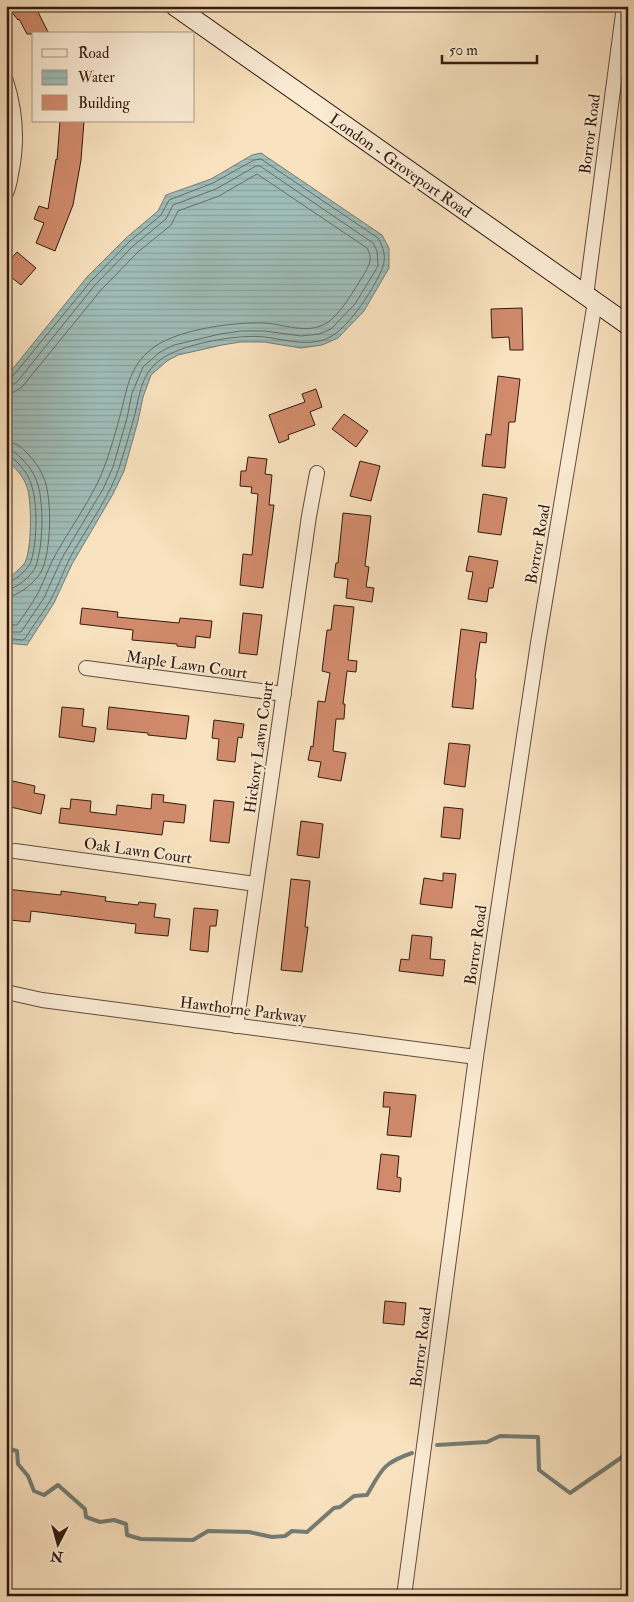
<svg xmlns="http://www.w3.org/2000/svg" width="634" height="1602" font-family="'IM FELL Double Pica',serif">
<style>
.water{fill:url(#water-rules);stroke:#747c75}
.lines{fill:none;stroke-linecap:round;stroke-linejoin:round}
.shore{stroke:#696c64;stroke-width:1}
.stream{stroke:#747c75;stroke-width:4}
.building{fill:#d18b6c;stroke:#331a10}
.minor-casing{stroke:#644c3c;stroke-width:16}
.secondary-casing{stroke:#331a10;stroke-width:21}
.minor{stroke:#fbecd5;stroke-width:14}
.secondary{stroke:#fbecd5;stroke-width:19}
.labels{text-anchor:middle;stroke-width:4;stroke-linejoin:round;paint-order:stroke}
.street-label{font-size:16px;fill:#331a10;stroke:#fbecd5}
</style>
<defs>
<pattern id="water-rules" width="6" height="5" patternUnits="userSpaceOnUse" patternTransform="scale(1.25)"><rect width="6" height="5" fill="#9fbdb8"/><path d="M0 2.5h6" fill="none" stroke="#89a29d"/></pattern>
</defs>
<rect width="100%" height="100%" fill="#f9e2bf"/>
<filter id="stains"><feTurbulence type="fractalNoise" baseFrequency=".004" numOctaves="4"/><feColorMatrix values="0 0 0 0 .2 0 0 0 0 .09 0 0 0 0 .02 0 0 0 .5 -.17"/></filter>
<radialGradient id="worn" r=".72"><stop offset=".6" stop-color="#630" stop-opacity="0"/><stop offset="1" stop-color="#630" stop-opacity=".3"/></radialGradient>
<path class="water" d="M261 153 382 235 389 248V268L364 311 338 338 322 345 301 348 264 342H241L222 345 178 355 167 361 151 375 143 397 138 421 124 471 113 494 72 564 54 603 27 645 6 643V580C12 575 19 570 24 564 32 553 32 500 27 487 23 475 15 468 6 459V377L87 277 126 238 158 211 166 195 211 179 252 155Z"/>
<g class="lines">
<g class="shore">
<path d="M6 379 12 377 91 281 129 242 161 215 169 200 213 183 254 160 261 159 378 238C390 259 383 268 373 287 364 302 350 323 335 334 314 349 288 340 265 337 239 334 189 343 166 356 139 372 141 394 133 421 129 436 124 452 119 468 110 495 92 520 78 544 66 562 60 583 50 601 42 615 32 626 25 639L22 640 6 638"/>
<path d="M6 386 12 385 17 382 95 285 133 246 166 219 173 205 216 189 256 166H260L373 243 377 251 378 266 355 304 331 329 319 334 301 336 265 331H241L220 334 174 345 160 352 143 367 132 393 127 418 113 467 103 489 62 558 44 598 21 632H6"/>
<path d="M6 393 14 392 22 387 101 290 138 252 171 225 178 211 219 196 257 174 367 248C374 259 368 268 361 279 353 292 340 314 327 323 306 335 285 324 264 323 233 322 183 329 157 345 129 364 128 386 120 416 114 438 107 463 97 484 85 508 70 529 57 552 49 565 45 580 38 593 32 604 24 615 17 625H6"/>
<path d="M6 442C15 442 20 446 26 452 35 461 41 470 45 481 52 503 51 549 42 570 37 581 18 597 6 597"/>
<path d="M6 450C14 450 17 454 22 459 30 467 35 475 38 485 44 506 43 546 36 566 32 576 16 589 6 590"/>
<path d="M6 456C12 457 15 460 19 464 25 471 30 478 32 487 38 505 37 547 30 564 26 571 14 582 6 583"/>
</g>
<g class="stream">
<path d="M437 1445 487 1442 500 1436 538 1437 539 1470 570 1493 628 1453"/>
<path d="M6 1448 17 1451 18 1464 28 1476 34 1491 44 1495 58 1485 85 1509 86 1517 100 1522 114 1520 126 1524 127 1535 141 1539 193 1540 208 1531 249 1532 272 1537 285 1536 292 1531 307 1532 334 1508 340 1507 354 1496 367 1495C382 1469 383 1463 412 1453"/>
</g>
</g>
<g class="building">
<path d="M7 6H35L49 34H27L19 19 18 20Z"/>
<path d="M60 121H84L81 160 73 205 55 251 36 243 44 223 34 219 39 206 48 209 56 159 57 160Z"/>
<path d="M17 252 36 268 21 285 6 273V264Z"/>
<path d="M522 308 523 350H510L509 337 492 338 491 309Z"/>
<path d="M498 376 520 379 515 422H509L505 468 482 466 486 434 491 435Z"/>
<path d="M316 389 322 407 310 412 315 425 288 435 289 439 279 443 269 415 305 402 302 394Z"/>
<path d="M344 414 368 431 356 447 332 429Z"/>
<path d="M248 457 267 459 265 474 272 475 269 505H274L263 588 240 585 243 554 252 555 258 494 251 493 252 487 240 486 241 471H246Z"/>
<path d="M360 461 380 466 371 501 350 496Z"/>
<path d="M483 494 507 498 501 535 478 532Z"/>
<path d="M343 513 371 516 365 566 369 567 366 587 374 588 372 602 346 598 348 579 334 577 336 563H338Z"/>
<path d="M469 556 498 561 493 588H489L487 602 468 599 473 572 466 571Z"/>
<path d="M334 605 354 607 348 660 357 661 356 672 347 671 343 704H345L344 719H336L333 751 346 753 341 781 318 777 321 762 308 760 311 746 313 747 318 701 325 702 330 673 322 671 327 630H331Z"/>
<path d="M82 608 118 612 117 617 179 623 180 618 212 621 210 638 196 636 195 648 177 646V644L132 640 133 630 80 624Z"/>
<path d="M243 613 262 615 257 655 239 653Z"/>
<path d="M461 629 487 633 486 643 480 642 475 678 476 679 473 709 452 707Z"/>
<path d="M62 707 84 709 82 726 96 728 94 742 59 737Z"/>
<path d="M109 707 189 716 186 739 148 735V733L107 729Z"/>
<path d="M214 720 244 724 242 738 238 737 235 762 217 760 219 739 212 738Z"/>
<path d="M449 743 470 745 465 787 444 784Z"/>
<path d="M8 780 35 786 34 793 45 795 41 814 6 806V790Z"/>
<path d="M152 794 164 795 163 802 186 805 184 823 164 821 162 835 59 823 61 808 70 809 71 799 91 801 90 812 116 815 117 805 151 809Z"/>
<path d="M214 800 234 802 229 843 210 841Z"/>
<path d="M444 807 463 809 460 839 441 837Z"/>
<path d="M301 821 323 824 319 858 297 855Z"/>
<path d="M443 873 456 874 452 908 420 904 424 878 443 881Z"/>
<path d="M291 879 310 881 305 927H308L302 972 281 970Z"/>
<path d="M6 889 61 895V891L106 897 105 901 138 905 139 902 156 904 154 917 170 919 168 936 135 933 136 924 31 911 30 922 10 920 11 912H6Z"/>
<path d="M194 908 218 910 216 926H210L208 952 190 950Z"/>
<path d="M412 935 432 937 430 959 445 960 443 976 399 971 401 959 409 960Z"/>
<path d="M384 1092 416 1095 411 1137 387 1135 390 1107H383Z"/>
<path d="M381 1154 399 1156 397 1177 401 1178 400 1192 377 1189Z"/>
<path d="M385 1301 406 1303 404 1325 383 1323Z"/>
</g>
<g class="lines">
<g class="minor-casing">
<g id="minor">
<path d="M6 81C16 112 18 142 11 174 10 180 9 187 6 193"/>
<path d="M586 296 624 6"/>
<path d="M86 668 284 694"/>
<path d="M15 851 256 884"/>
<path d="M6 992 42 1000 476 1057"/>
<path d="M236 1026 309 516 317 473"/>
<path d="M404 1596 476 1057 538 643 595 302"/>
</g>
</g>
<g class="secondary-casing">
<path id="secondary" d="M175 6 628 325"/>
</g>
<use href="#minor" class="minor"/>
<use href="#secondary" class="secondary"/>
</g>
<g class="labels">
<g class="street-label">
<text transform="translate(589 134) rotate(-83)" y="6">Borror Road</text>
<text transform="translate(401 165) rotate(35)" y="6">London - Groveport Road</text>
<text transform="translate(537 544) rotate(-80)" y="6">Borror Road</text>
<text transform="translate(187 664) rotate(8)" y="6">Maple Lawn Court</text>
<text transform="translate(258 747) rotate(-82)" y="6">Hickory Lawn Court</text>
<text transform="translate(138 850) rotate(8)" y="6">Oak Lawn Court</text>
<text transform="translate(475 945) rotate(-82)" y="6">Borror Road</text>
<text transform="translate(243 1009) rotate(7)" y="6">Hawthorne Parkway</text>
<text transform="translate(420 1347) rotate(-83)" y="6">Borror Road</text>
</g>
</g>
<rect width="634" height="1602" fill="none" stroke="#f9e2bf" stroke-width="25"/>
<rect x="8" y="8" width="619" height="1587" fill="none" stroke="#331a10" stroke-width="2.5"/>
<rect x="12" y="12" width="609" height="1577" fill="none" stroke="#331a10"/>
<rect x="32" y="32" width="162" height="90" fill="#fbecd5" stroke="#ab9886"/>
<rect x="42" y="49" width="25" height="8" fill="#fbecd5" stroke="#ab9886"/>
<text x="78" y="58" font-size="15" fill="#331a10">Road</text>
<rect x="42" y="70" width="25" height="15" fill="url(#water-rules)" stroke="#ab9886"/>
<text x="78" y="82" font-size="15" fill="#331a10">Water</text>
<rect x="42" y="95" width="25" height="15" fill="#d18b6c" stroke="#ab9886"/>
<text x="78" y="108" font-size="15" fill="#331a10">Building</text>
<g transform="translate(58 1544) rotate(186)" stroke="#fbecd5" stroke-width="4" paint-order="stroke">
<path d="M0-4L9 19L0 12L-9 19Z" fill="#331a10"/>
<text y="-8" font-size="14" font-weight="bold" text-anchor="middle" fill="#331a10">N</text>
</g>
<path d="M442 55v8h95v-8" fill="none" stroke="#331a10" stroke-width="2.5"/>
<text x="449" y="55" font-size="15" fill="#331a10" stroke="#fbecd5" stroke-width="4" paint-order="stroke">50 m</text>
<rect width="100%" height="100%" filter="url(#stains)"/>
<rect width="100%" height="100%" fill="url(#worn)"/>
</svg>
